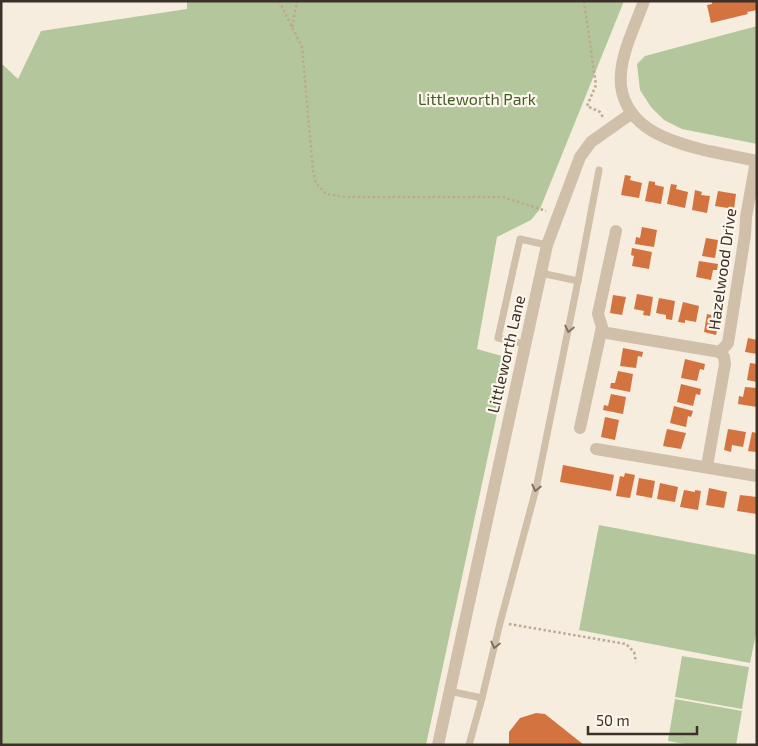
<svg xmlns="http://www.w3.org/2000/svg" width="758" height="746" font-family="'Exo 2',sans-serif">
<style>
.green{fill:#b4c79c}
.building{fill:#d3733f}
.lines{fill:none;stroke-linecap:round;stroke-linejoin:round}
.path{stroke:#bca992;stroke-width:2.5;stroke-dasharray:2.5 2.5;stroke-linecap:butt}
.lane{stroke:#d0bfa9;stroke-width:7}
.street{stroke:#d0bfa9;stroke-width:12}
.oneway{stroke:#7f7163}
.labels{text-anchor:middle;stroke-width:4.5;stroke-linejoin:round;paint-order:stroke}
.park-label{font-size:16px;fill:#455d2a;stroke:#fcf6ec}
.street-label{font-size:16px;fill:#3c3129;stroke:#fcf6ec}
</style>
<rect width="100%" height="100%" fill="#f6eddf"/>
<g class="green">
<path d="M187 1H624L540 209 531 220 497 237 477 349 509 358 426 745H1V63L18 79 41 31 187 9Z"/>
<path d="M757 26V144L682 129 664 120 651 107 640 90 637 64 645 56Z"/>
<path d="M599 525 757 555V629L750 663 579 630Z"/>
<path d="M682 656 749 667 742 709 675 697Z"/>
<path d="M675 699 742 711 736 745H691L668 741Z"/>
</g>
<g class="building">
<path d="M712 1H757V10L747 12 748 14 711 23 707 5 712 4Z"/>
<path d="M625 175 631 176 630 180 642 183 639 198 621 195Z"/>
<path d="M649 181 655 182V185L664 187 661 204 645 201Z"/>
<path d="M671 184 677 185 676 189 688 192 685 208 667 204Z"/>
<path d="M695 190 702 192 701 195 710 196 707 213 692 210Z"/>
<path d="M718 191 736 194 734 209 715 206Z"/>
<path d="M642 227 657 230 654 247 635 244 636 237 640 238Z"/>
<path d="M706 238 718 240 715 258 702 256Z"/>
<path d="M632 248 652 252 649 269 632 266 634 256 631 255Z"/>
<path d="M699 261 718 264 717 270H713L711 280 696 277Z"/>
<path d="M637 294 653 297 650 316 643 315 644 311 634 309Z"/>
<path d="M613 295 626 297 622 315 610 313Z"/>
<path d="M659 298 675 301 672 320 666 319V315L656 313Z"/>
<path d="M683 302 699 306 696 322 685 320V323L678 322Z"/>
<path d="M707 314 720 317 716 335 704 332Z"/>
<path d="M748 338 757 340V354L745 352Z"/>
<path d="M623 348 643 352 642 357 638 356 636 368 620 366Z"/>
<path d="M685 359 705 364 704 370 700 369 697 381 681 378Z"/>
<path d="M750 363 757 364V382L747 380Z"/>
<path d="M618 371 633 374 630 392 610 388 611 383H615Z"/>
<path d="M681 384 701 389 700 395 696 394 693 406 677 402Z"/>
<path d="M745 387 757 388V407L738 404 739 396 743 397Z"/>
<path d="M611 394 626 397 623 414 603 410 604 405 608 406Z"/>
<path d="M674 406 693 411 691 417 688 416 686 427 670 423Z"/>
<path d="M605 417 619 420 615 440 601 437Z"/>
<path d="M667 429 686 433 681 449 663 446Z"/>
<path d="M728 429 746 432 743 447 732 445 731 452 724 450Z"/>
<path d="M752 432 757 433 756 452 748 451Z"/>
<path d="M563 465 614 475 611 491 560 482Z"/>
<path d="M625 473 635 475 630 498 616 496 620 476 624 477Z"/>
<path d="M639 478 655 481 652 498 636 495Z"/>
<path d="M660 483 678 487 675 502 657 499Z"/>
<path d="M709 488 727 492 724 508 706 505Z"/>
<path d="M684 490 695 492V490L701 491 698 510 680 507Z"/>
<path d="M740 495 757 497V514L737 511Z"/>
<path d="M536 713 545 714 584 745H509V732L520 718Z"/>
</g>
<g class="lines">
<g class="path">
<path d="M279 1 302 47 313 171 316 183 326 194 346 197H503L546 211"/>
<path d="M584 1 596 85 587 106 600 112 604 119"/>
<path d="M292 27 297 1"/>
<path d="M509 624 626 644 634 652 636 662"/>
</g>
<g class="lane">
<path d="M541 273 578 281 599 170"/>
<path d="M525 344 498 338 520 239 547 245"/>
<path d="M449 691 482 698 469 745"/>
<path d="M482 698 500 623 536 489 578 281"/>
</g>
<g class="street">
<path d="M644 1C635 27 618 58 621 86 627 130 672 142 708 151 724 154 740 158 757 161"/>
<path d="M601 332 720 352"/>
<path d="M720 352 728 343 745 235 746 217 756 161"/>
<path d="M580 428 602 327 598 314 616 231"/>
<path d="M596 449 757 476"/>
<path d="M707 466 725 364 724 357 720 352"/>
<path d="M438 745 547 245 580 157 591 142 632 113"/>
</g>
</g>
<defs><path id="oneway-chevron" d="M-2-3.5L2.5 0L-2 3.5" fill="none" stroke-width="1.6" stroke-linecap="round" stroke-linejoin="round" transform="scale(1.25)"/></defs>
<g class="oneway">
<use href="#oneway-chevron" transform="translate(569 329) rotate(102)"/>
<use href="#oneway-chevron" transform="translate(536 488) rotate(103)"/>
<use href="#oneway-chevron" transform="translate(495 645) rotate(103)"/>
</g>
<g class="labels">
<g class="park-label">
<text x="477" y="105">Littleworth Park</text>
</g>
<g class="street-label">
<text transform="translate(722 269) rotate(-82)" y="6">Hazelwood Drive</text>
<text transform="translate(506 354) rotate(-77)" y="6">Littleworth Lane</text>
</g>
</g>
<rect width="758" height="746" fill="none" stroke="#3c3129" stroke-width="5"/>
<path d="M588 726v8h109v-8" fill="none" stroke="#3c3129" stroke-width="2.5"/>
<text x="596" y="726" font-size="15" fill="#3c3129" stroke="#fcf6ec" stroke-width="4" paint-order="stroke">50 m</text>
</svg>
